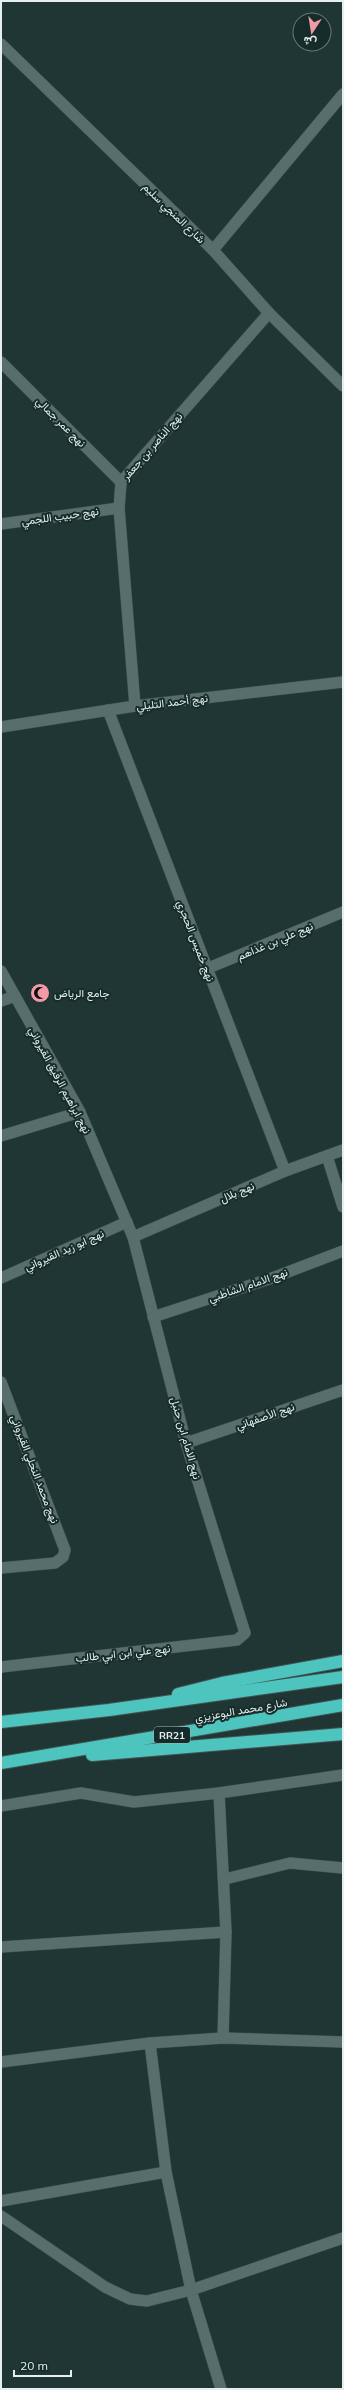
<svg xmlns="http://www.w3.org/2000/svg" width="344" height="2390" font-family="Mulish,Vazirmatn,sans-serif">
<style>
.lines{fill:none;stroke-linecap:round;stroke-linejoin:round}
.minor-casing{stroke:#415453;stroke-width:12}
.secondary-casing{stroke:#415453;stroke-width:12}
.motorway-casing{stroke:#415453;stroke-width:14}
.minor{stroke:#576e6c;stroke-width:11}
.secondary{stroke:#576e6c;stroke-width:11}
.motorway{stroke:#4dc4be;stroke-width:12}
.labels{text-anchor:middle;stroke-width:4;stroke-linejoin:round;paint-order:stroke}
.shield{fill:#162c2a;stroke:#a6b5b4;stroke-width:1}
.shield-label{font-size:10px;font-weight:bold;fill:#e3f0ef}
.street-label{font-size:11px;fill:#e3f0ef;stroke:#162c2a}
.poi-label{font-size:11px;fill:#e3f0ef;stroke:#162c2a;text-anchor:start}
</style>
<rect width="100%" height="100%" fill="#203634"/>
<g class="lines">
<g class="minor-casing">
<g id="minor">
<path d="M213 250 343 94"/>
<path d="M1 362 121 482"/>
<path d="M1 524 119 508"/>
<path d="M135 706 119 508 121 482 269 313"/>
<path d="M108 710 285 1171"/>
<path d="M1 727 135 706 343 682"/>
<path d="M206 969 343 912"/>
<path d="M1 971 80 1112 133 1237 186 1443 245 1633 237 1640 1 1667"/>
<path d="M1 1001 15 996"/>
<path d="M1 1136 80 1112"/>
<path d="M327 1156 343 1207"/>
<path d="M133 1237 285 1171 343 1150"/>
<path d="M1 1278 127 1222"/>
<path d="M153 1317 272 1278 343 1251"/>
<path d="M1 1382 65 1550 63 1557 55 1563 1 1568"/>
<path d="M186 1443 343 1390"/>
<path d="M219 1793 226 1932 223 2038"/>
<path d="M1 1806 81 1793 134 1802 219 1793 343 1775"/>
<path d="M225 1879 290 1863 343 1868"/>
<path d="M1 1947 226 1932"/>
<path d="M150 2043 166 2172 191 2290 221 2389"/>
<path d="M1 2062 150 2043 223 2038 343 2042"/>
<path d="M1 2201 166 2172"/>
<path d="M1 2216 105 2287 130 2299 147 2301 191 2290 343 2238"/>
</g>
</g>
<g class="secondary-casing">
<path id="secondary" d="M1 44 213 250 269 313 343 386"/>
</g>
<g class="motorway-casing">
<g id="motorway">
<path d="M178 1694 222 1683 343 1661"/>
<path d="M1 1722 109 1710 343 1677"/>
<path d="M92 1755 343 1734"/>
<path d="M1 1763 343 1705"/>
</g>
</g>
<use href="#minor" class="minor"/>
<use href="#secondary" class="secondary"/>
<use href="#motorway" class="motorway"/>
</g>
<defs>
<g id="mosque-disc" transform="scale(1)"><circle r="9.5" fill="#f39aa7" stroke="#162c2a"/><path d="M3.5-4.9A6 6 0 1 0 3.5 4.9A5 5 0 1 1 3.5-4.9Z" fill="#111"/></g>
</defs>
<g fill-rule="evenodd">
<use href="#mosque-disc" x="40" y="993"/>
</g>
<g class="labels">
<rect class="shield" x="154" y="1727" width="36" height="16" rx="3"/>
<g class="shield-label">
<text x="172" y="1739">RR21</text>
</g>
<g class="street-label">
<text transform="translate(174 213) rotate(44)" y="4">شارع المنجي سليم</text>
<text transform="translate(61 422) rotate(45)" y="4">نهج عمر جمالي</text>
<text transform="translate(152 446) rotate(-49)" y="4">نهج الناصر بن جعفر</text>
<text transform="translate(60 516) rotate(-8)" y="4">نهج حبيب اللجمي</text>
<text transform="translate(172 702) rotate(-7)" y="4">نهج أحمد التليلي</text>
<text transform="translate(196 941) rotate(69)" y="4">نهج خميس الحجري</text>
<text transform="translate(275 941) rotate(-23)" y="4">نهج علي بن غذاهم</text>
<text transform="translate(60 1080) rotate(62)" y="4">نهج ابراهيم الرقيق القيرواني</text>
<text transform="translate(237 1192) rotate(-23)" y="4">نهج بلال</text>
<text transform="translate(64 1250) rotate(-24)" y="4">نهج ابو زيد القيرواني</text>
<text transform="translate(248 1285) rotate(-19)" y="4">نهج الامام الشاطبي</text>
<text transform="translate(265 1416) rotate(-19)" y="4">نهج الأصفهاني</text>
<text transform="translate(186 1438) rotate(74)" y="4">نهج الامام ابن حنبل</text>
<text transform="translate(35 1469) rotate(69)" y="4">نهج محمد النحلي القيرواني</text>
<text transform="translate(123 1653) rotate(-6)" y="4">نهج علي ابن ابي طالب</text>
<text transform="translate(241 1710) rotate(-10)" y="4">شارع محمد البوعزيزي</text>
</g>
<g class="poi-label">
<text x="54" y="997">جامع الرياض</text>
</g>
</g>
<rect width="344" height="2390" fill="none" stroke="#e3f0ef" stroke-width="4"/>
<g transform="translate(312 32) rotate(192)"><circle r="19" fill="#162c2a" stroke="#687a79"/>
<path d="M0-3L7 15L0 10L-7 15Z" fill="#f39aa7"/>
<text y="-6" font-size="11" font-weight="bold" text-anchor="middle" fill="#e3f0ef">ش</text>
</g>
<path d="M14 2370v6h57v-6" fill="none" stroke="#e3f0ef" stroke-width="2"/>
<text x="20" y="2370" font-size="12" fill="#e3f0ef" stroke="#162c2a" stroke-width="3" paint-order="stroke">20 m</text>
</svg>
